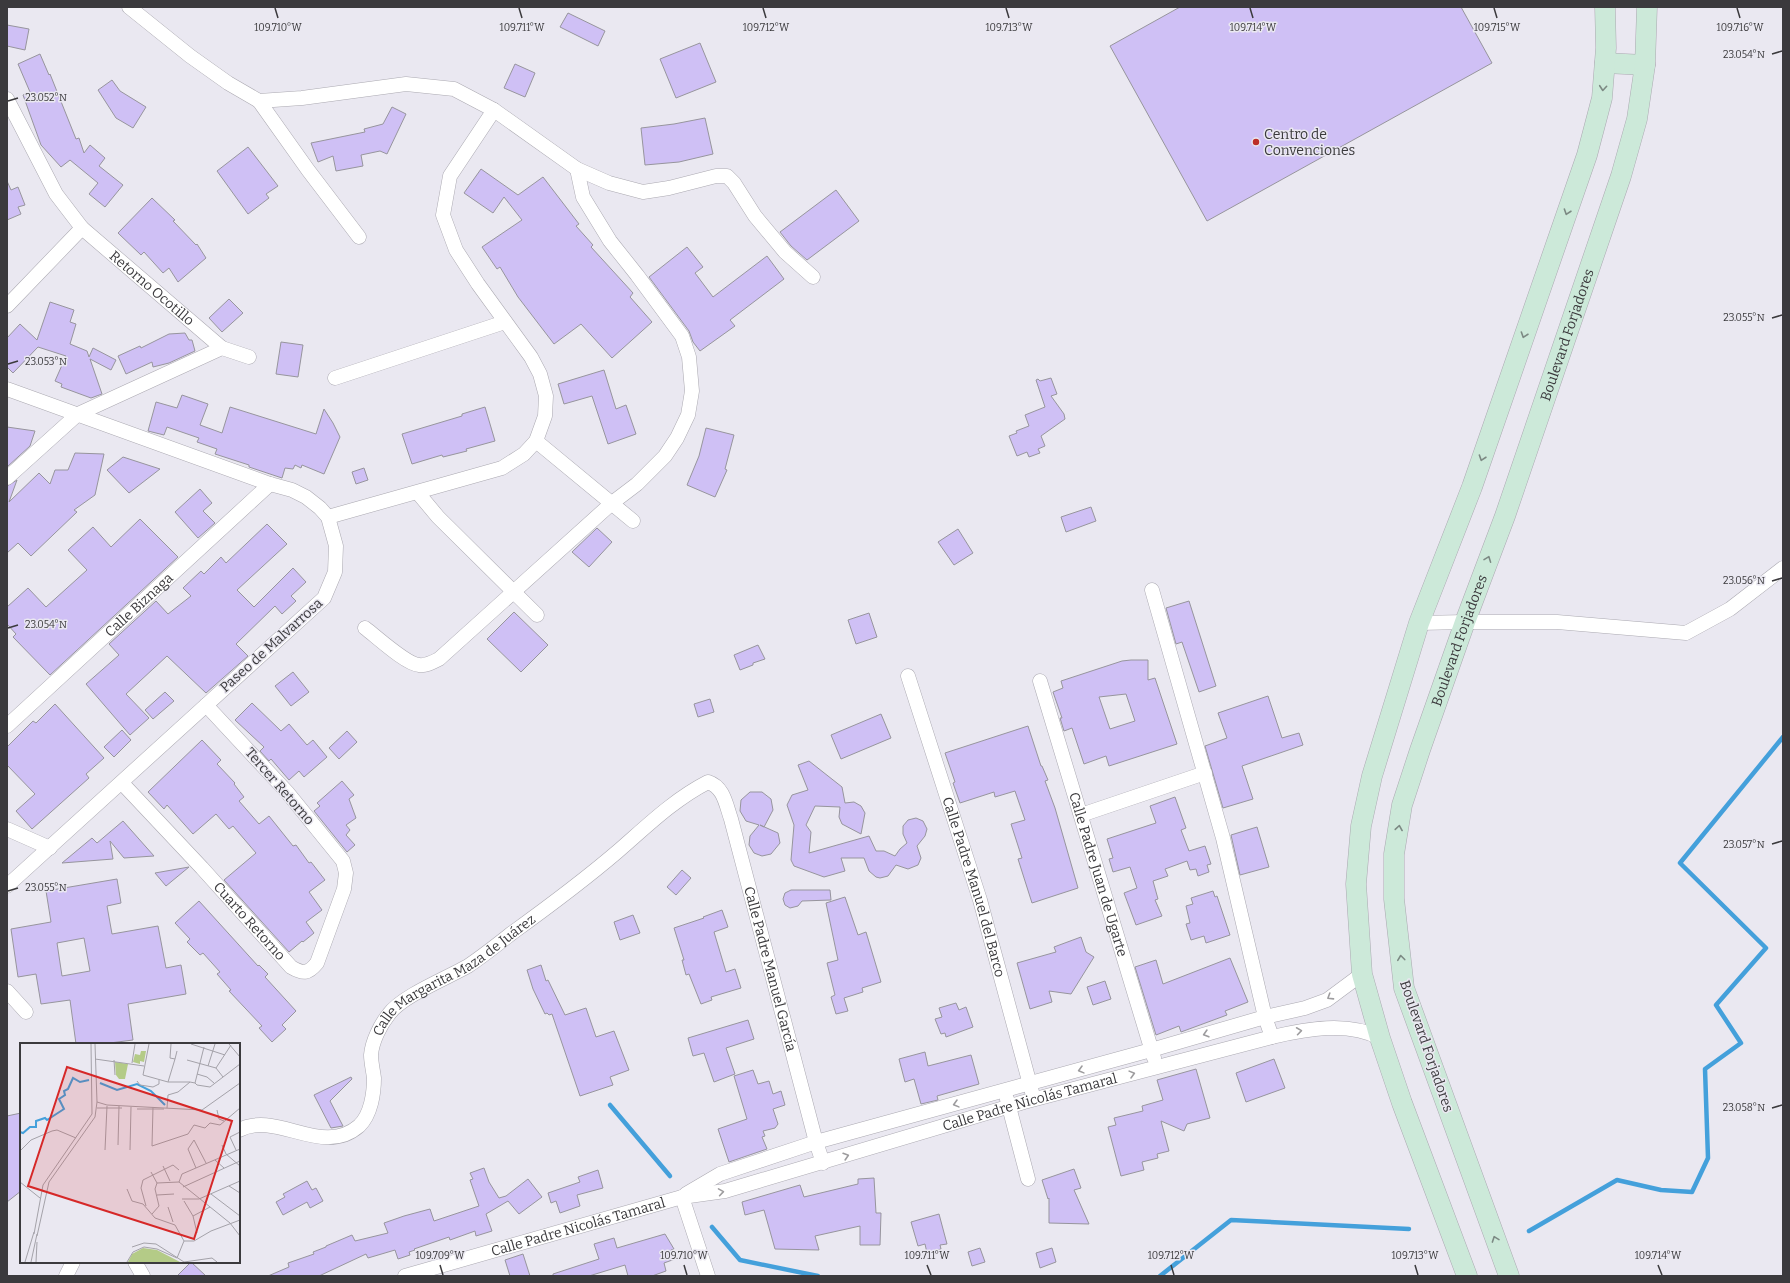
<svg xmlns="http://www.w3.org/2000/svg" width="1790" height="1283" font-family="Bitter,serif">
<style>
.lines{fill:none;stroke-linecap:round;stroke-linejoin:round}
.stream{stroke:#44a0db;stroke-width:4.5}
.building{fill:#cfc0f5;stroke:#97959d;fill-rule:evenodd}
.minor-casing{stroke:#aba9b1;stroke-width:15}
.secondary-casing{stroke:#aba9b1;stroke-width:21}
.minor{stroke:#fff;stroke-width:14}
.secondary{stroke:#cce9d9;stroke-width:20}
.oneway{stroke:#7c8983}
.oneway2{stroke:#9d9c9e}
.ticks{fill:none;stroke:#3b3a3d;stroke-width:1.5}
.poi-dot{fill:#bc2e28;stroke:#eae8f1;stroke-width:1.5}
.labels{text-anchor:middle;stroke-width:3;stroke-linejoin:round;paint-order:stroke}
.poi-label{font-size:14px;fill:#3b3a3d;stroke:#eae8f1;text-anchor:start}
.street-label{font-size:14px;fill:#3b3a3d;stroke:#eae8f1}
.inset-river{fill:none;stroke:#44a0db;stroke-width:2}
.inset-road{fill:none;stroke:#a4a2a9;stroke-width:1}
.view{fill:#d62828;fill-opacity:0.15;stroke:#d62828;stroke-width:2}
.inset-edge{fill:none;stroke:#3b3a3d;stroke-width:2}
.ticks-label{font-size:10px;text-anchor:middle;fill:#3b3a3d;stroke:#eae8f1;stroke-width:3;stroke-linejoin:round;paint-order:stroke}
</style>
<rect width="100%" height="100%" fill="#eae8f1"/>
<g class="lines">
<g class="stream">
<path d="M610 1105 670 1176"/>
<path d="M712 1227 740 1260 818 1276"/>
<path d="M1529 1231 1617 1180 1661 1190 1692 1192 1708 1158 1705 1069 1741 1043 1716 1005 1766 948 1680 863 1783 737"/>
<path d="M1160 1276 1231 1220 1409 1229"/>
</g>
</g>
<g class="building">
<path d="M1180 7H1461L1492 63 1207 221 1110 46Z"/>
<path d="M568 13 605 31 598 46 560 27Z"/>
<path d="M7 25 29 29 25 50 7 46Z"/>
<path d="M700 43 716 82 676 98 660 59Z"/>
<path d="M40 54 49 75 50 74 76 139 79 138 84 153 90 145 105 158 99 166 123 185 105 207 89 194 98 183 70 160 61 167 41 145 23 95 30 92 18 64Z"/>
<path d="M515 64 535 73 525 97 504 88Z"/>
<path d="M112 80 120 91 146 107 133 128 116 118 98 90Z"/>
<path d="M392 107 406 114 387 154 380 151 361 155 363 166 336 171 333 156 318 162 311 143 365 132 364 129 383 124Z"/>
<path d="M705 118 713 154 679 162 645 165 641 128 674 124Z"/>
<path d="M248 147 278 186 266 194 269 198 248 214 217 171Z"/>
<path d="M481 169 518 195 543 177 579 224 576 226 593 245 591 247 633 293 630 297 652 322 612 358 581 324 554 344 518 297 500 267 497 269 482 247 522 220 504 197 493 213 464 193Z"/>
<path d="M7 181 11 190 18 187 25 205 18 207 21 214 7 220Z"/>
<path d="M836 190 859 221 807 260 791 246 780 232Z"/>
<path d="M152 198 175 220 173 221 196 245 197 244 206 258 178 282 169 268 163 273 144 252 141 255 118 233Z"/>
<path d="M687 247 703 267 695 273 713 297 767 256 784 279 730 320 735 326 700 351 693 342 689 331 649 277Z"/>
<path d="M229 299 243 313 222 332 209 318Z"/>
<path d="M50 302 74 310 70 322 76 324 70 344 87 351 89 357 93 348 116 360 111 370 90 359 102 394 91 398 61 387 62 384 55 381 66 356 38 347 13 373 7 367V338L20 324 37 340Z"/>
<path d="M185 333 189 340H192L195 351 169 363 153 367 152 362 126 374 118 356 140 346 141 348 169 334Z"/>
<path d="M281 342 303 345 298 377 276 374Z"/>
<path d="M604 370 616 409 626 405 636 434 608 444 592 396 564 404 558 384Z"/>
<path d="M1051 378 1057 394 1051 396 1064 414 1065 419 1041 436 1045 446 1038 449 1040 453 1029 457 1027 452 1017 456 1009 436 1017 433 1016 431 1029 426 1025 415 1045 407 1036 380 1038 379 1040 381Z"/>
<path d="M182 395 208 404 200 425 222 433 230 407 316 434 324 409 333 423 340 437 324 474 302 465 301 468 295 465 293 469 285 468 282 478 249 467V465L215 454 217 449 197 442 199 438 167 427 164 435 148 431 156 402 177 408Z"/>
<path d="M485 407 495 441 466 449 467 451 443 457 442 455 412 464 402 434 462 416V414Z"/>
<path d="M7 427 35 431 30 446 7 467Z"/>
<path d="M706 428 734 435 725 469 727 470 715 497 687 485 699 456Z"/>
<path d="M75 453 104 454 95 495 74 510 77 512 31 556 18 543 7 553V486L17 480 9 502 39 473 50 484 55 470H68Z"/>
<path d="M123 457 160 469 129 493 107 470Z"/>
<path d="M364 468 368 480 356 484 352 472Z"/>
<path d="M200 489 212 503 203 511 215 523 198 538 175 512Z"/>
<path d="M1091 507 1096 521 1066 532 1061 517Z"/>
<path d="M140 519 178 557 50 675 13 637 16 634 7 624V607L28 588 46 607 87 570 68 550 93 527 111 547Z"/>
<path d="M267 524 287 544 237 590 254 607 293 568 306 582 291 596 296 601 282 614 275 606 236 644 248 656 206 693 167 656 126 694 149 718 130 735 86 684 119 655 109 644 156 601 168 614 191 596 183 588 201 571 204 574 221 557 226 563Z"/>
<path d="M597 528 612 542 589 567 572 552Z"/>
<path d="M958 529 973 553 954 565 938 542Z"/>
<path d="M1189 601 1216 686 1199 692 1182 642 1176 644 1166 608Z"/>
<path d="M514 612 548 645 521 672 487 639Z"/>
<path d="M869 613 877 637 856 644 848 620Z"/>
<path d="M758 645 765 659 753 663V665L740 670 734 655Z"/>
<path d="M1131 660H1148V680L1155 678 1177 744 1109 766 1106 756 1084 764 1072 728 1064 731 1060 718H1062L1053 692 1063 688 1061 681 1122 661ZM1126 694 1135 721 1110 729 1099 697Z"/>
<path d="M293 672 309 692 291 706 275 686Z"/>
<path d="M165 692 174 701 153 719 145 710Z"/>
<path d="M1268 696 1282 738 1299 733 1303 745 1242 766 1253 799 1223 808 1205 746 1227 738 1218 713Z"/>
<path d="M710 699 714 712 698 717 694 704Z"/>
<path d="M252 703 281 731 289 724 307 745 313 740 327 757 304 777 299 771 289 780 271 759 269 761 260 751 264 747 235 720Z"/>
<path d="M55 704 104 758 86 774 89 778 32 829 16 811 35 794 7 765V747L33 721 36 723Z"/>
<path d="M881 714 891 738 841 759 831 735Z"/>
<path d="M1028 726 1041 766H1042L1048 780 1045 781 1055 808 1078 888 1032 903 1018 859 1022 858 1011 824 1025 820 1015 791 995 797 994 792 960 803 953 783 955 782 945 753Z"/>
<path d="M122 730 131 740 114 757 104 747Z"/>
<path d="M347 731 357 742 339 759 329 748Z"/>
<path d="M202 740 221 760 217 764 235 783 234 784 244 797 239 801 259 824 269 816 293 846 296 845 309 863 311 862 325 880 309 892 322 910 306 922 314 933 303 942 302 941 289 952 224 880 256 853 233 826 229 829 216 814 193 834 167 805 164 809 148 792Z"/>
<path d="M809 761 842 787 845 803 854 802 861 806 865 813 861 834 842 824 839 817 840 807 815 806 806 825 811 832 809 853 869 836 876 851H884L895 856 900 849 907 843 903 834V826L908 820 916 818 923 821 927 829 925 836 917 846 921 858 918 865 908 869 896 865 888 876 880 878 876 877 869 871 864 858H841L845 871 824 877 794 866 791 860 794 825 787 805 792 795 808 790 798 765Z"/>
<path d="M342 781 354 795 349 799 356 818 346 825 350 830 346 835 355 845 347 852 314 811 320 806 317 803Z"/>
<path d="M750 792H762L771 799 773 810 764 827 760 825 778 833 780 843 771 854 762 856 754 853 749 845 750 836 759 825 746 821 740 811 741 800Z"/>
<path d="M1175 797 1186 828 1181 830 1189 851 1205 846 1211 864 1207 865 1209 872 1198 876 1196 869 1190 870 1187 861 1165 869 1168 876 1153 881 1158 899 1155 900 1162 916 1136 925 1124 893 1137 888 1130 867 1113 872 1109 859 1113 858 1107 839 1156 823 1150 806Z"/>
<path d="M123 821 154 856 124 858 110 841 113 859 62 863 92 838 97 843Z"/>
<path d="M1257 827 1269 867 1240 875 1231 835Z"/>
<path d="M189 867 166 886 155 873Z"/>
<path d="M682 870 691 878 676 895 667 887Z"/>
<path d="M117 879 121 903 107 906 112 934 158 926 166 968 181 965 186 994 128 1004 133 1040 102 1044H76L70 1000 41 1004 36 974 18 977 11 929 51 922 46 891ZM84 938 90 971 62 976 57 943Z"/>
<path d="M791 890H830L831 900 802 901 798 906 790 908 785 905 783 899 785 893Z"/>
<path d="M1213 891 1215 897 1217 896 1230 935 1206 943 1204 936 1191 940 1186 924 1190 923 1186 906 1193 904 1191 898Z"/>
<path d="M845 897 858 935 866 932 881 982 862 988 863 992 844 998 848 1011 836 1014 831 997 835 995 827 963 838 960 826 903Z"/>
<path d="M199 901 258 966 259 965 268 974 265 977 296 1011 282 1025 286 1029 272 1042 259 1028 262 1026 229 991 231 990 217 974 220 972 203 953 200 955 187 942 190 939 175 923Z"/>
<path d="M722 910 728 927 714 932 726 972 735 969 741 988 711 997 712 1000 701 1004 689 974 686 975 682 960H684L674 928 704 918 703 917Z"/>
<path d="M633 915 640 933 620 940 614 922Z"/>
<path d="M1081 937 1086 952 1094 957 1071 994 1049 991 1052 1002 1030 1009 1017 963 1056 952 1054 947Z"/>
<path d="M1230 958 1248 1002 1225 1011 1227 1015 1181 1032 1179 1026 1156 1035 1135 967 1156 960 1163 984Z"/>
<path d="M541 965 546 981 548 980 565 1015 586 1008 596 1037 614 1031 629 1070 610 1077 613 1085 580 1096 552 1014 549 1015 547 1013 545 1014 533 989 527 970Z"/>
<path d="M1105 981 1111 999 1093 1005 1087 987Z"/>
<path d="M956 1003 959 1010 966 1007 973 1027 946 1037 945 1033 941 1034 935 1019 942 1017 939 1008Z"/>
<path d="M748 1020 754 1039 726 1048 735 1074 714 1082 704 1053 693 1056 688 1038Z"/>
<path d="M925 1052 928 1066 971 1055 979 1084 937 1096 938 1100 921 1104 914 1079 905 1082 899 1059Z"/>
<path d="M1274 1059 1285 1088 1246 1102 1236 1073Z"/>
<path d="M1196 1069 1210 1118 1187 1124 1184 1131 1161 1121 1169 1151 1157 1154 1158 1158 1142 1162 1144 1170 1121 1176 1108 1127 1116 1125 1114 1118 1143 1111 1142 1106 1163 1100 1157 1080Z"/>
<path d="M753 1070 758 1084 769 1081 773 1094 781 1091 785 1105 773 1109 778 1124 775 1128 763 1131 765 1136 762 1137 767 1149 729 1162 718 1129 747 1119 734 1076Z"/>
<path d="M351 1077 352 1079 330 1101 343 1126 331 1128 314 1095Z"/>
<path d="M21 1113V1191L7 1202V1116Z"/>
<path d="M484 1168 489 1182 499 1198 506 1196 528 1179 542 1197 519 1214 508 1201 486 1214 492 1231 476 1236 475 1231 450 1240 449 1237 414 1249 415 1250 409 1252 410 1255 398 1259 395 1250 368 1258 366 1254 319 1276H268L289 1267 288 1263 314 1254 313 1252 326 1247V1246L352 1235 355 1241 388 1233 384 1223 404 1216 430 1209 434 1221 479 1206 470 1180 473 1179 470 1173Z"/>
<path d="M1074 1169 1081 1188 1074 1190 1089 1224 1049 1223V1198L1048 1199 1042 1180Z"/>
<path d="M598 1170 603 1188 577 1195 580 1206 560 1213 556 1201 551 1203 548 1193 580 1182 578 1177Z"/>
<path d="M874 1178 876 1213H881L880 1245H860V1226L815 1236 819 1250 775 1249 764 1210 745 1215 742 1202 800 1185 804 1197 858 1184V1179Z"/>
<path d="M307 1181 312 1190 316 1188 323 1201 310 1208 307 1202 283 1215 276 1202 285 1197 283 1194Z"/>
<path d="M939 1214 947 1244 940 1245 941 1249 927 1253 925 1244 918 1246 911 1222Z"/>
<path d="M665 1234 674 1249 671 1250 675 1259 664 1263 666 1271 652 1276H628L625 1265 589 1276H553V1274L599 1259 594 1244 614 1238 617 1248Z"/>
<path d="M980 1248 985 1262 972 1266 968 1252Z"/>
<path d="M1052 1248 1056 1262 1040 1268 1036 1253Z"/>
<path d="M523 1254 530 1276H510L505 1260Z"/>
<path d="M191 1262 206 1276H177Z"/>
</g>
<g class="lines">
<g class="minor-casing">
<g id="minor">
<path d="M129 7 190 56 228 83 259 101 302 98 406 84 454 89 494 110 577 169 609 183 643 192 669 188 716 176H727L734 183 755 216 785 252 813 277"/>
<path id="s1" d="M7 99 56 194 82 228 222 348"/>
<path d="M259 101 308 170 359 237"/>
<path d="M7 306 82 228"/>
<path d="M335 378 505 322"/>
<path d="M7 389 270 484 292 490 306 497 320 508 328 517 336 546 335 572 324 598 7 886"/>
<path d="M536 441 633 521"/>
<path d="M7 478 78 414 222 348 249 357"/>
<path d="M418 493 438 517 537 615"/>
<path d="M328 517 502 468 524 454 536 441 545 416 546 396 540 374 531 357 478 284 456 250 443 215 450 176 494 110"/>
<path d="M1152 590 1223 838 1265 1017 1272 1037"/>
<path d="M1419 623 1465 622H1557L1686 633 1730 609 1783 568"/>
<path d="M365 628C377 637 406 664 419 665 426 666 433 662 439 659L612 503 637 484 665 456 677 438 688 415 692 391 689 357 682 336 637 275 610 241 583 197 577 169"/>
<path id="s2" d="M908 676 980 900 1032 1092"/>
<path id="s3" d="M1040 681 1154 1058"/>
<path id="s4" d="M7 726 270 484"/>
<path id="s5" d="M122 783 202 868 291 967C303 974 308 974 317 963L344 889 346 873 343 861 287 792 206 705"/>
<path d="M1081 815 1205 773"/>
<path d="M7 829 50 848"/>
<path d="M7 991 26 1012"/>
<path d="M1007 1099 1028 1179"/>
<path id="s6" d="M239 1130C277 1110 322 1158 359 1126 371 1115 374 1093 374 1078 373 1070 371 1062 371 1055 372 1042 380 1025 389 1014 402 996 447 978 468 966 483 956 498 944 512 933 548 907 583 881 617 852 646 827 673 800 708 782 724 787 726 805 731 819L816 1142 823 1163"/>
<path d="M686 1194 720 1174 816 1142 1151 1050 1265 1017 1305 1008 1327 1000 1362 974"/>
<path d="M682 1197 708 1276"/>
<path d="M135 1262 143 1276"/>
<path d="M66 1276 73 1262"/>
<path id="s7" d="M405 1276 682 1197 725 1191 1024 1102 1272 1037C1306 1029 1348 1021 1380 1038"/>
</g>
</g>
<g class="secondary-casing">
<g id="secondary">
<path d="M1605 63 1645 65"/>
<path d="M1467 1276 1402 1103 1380 1038 1362 974 1356 884 1361 826 1372 776 1419 623 1472 487 1587 155 1602 98 1606 48 1605 7"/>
<path id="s8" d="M1509 1276 1404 988 1394 899V854L1402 805 1420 750 1465 622 1505 516 1621 176 1637 119 1645 65 1647 7"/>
</g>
</g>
<use href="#minor" class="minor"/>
<use href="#secondary" class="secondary"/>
</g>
<defs><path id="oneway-chevron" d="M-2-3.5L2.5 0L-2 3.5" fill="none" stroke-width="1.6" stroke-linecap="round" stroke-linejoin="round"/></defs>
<g class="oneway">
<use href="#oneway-chevron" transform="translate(1603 88) rotate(95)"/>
<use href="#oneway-chevron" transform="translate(1567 212) rotate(109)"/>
<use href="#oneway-chevron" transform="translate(1524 335) rotate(109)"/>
<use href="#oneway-chevron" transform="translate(1482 458) rotate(109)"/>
<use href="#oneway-chevron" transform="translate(1488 559) rotate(-69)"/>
<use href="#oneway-chevron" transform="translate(1399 828) rotate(-81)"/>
<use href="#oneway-chevron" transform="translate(1401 958) rotate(-97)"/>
<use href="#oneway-chevron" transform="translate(1495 1239) rotate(-110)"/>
</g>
<g class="oneway2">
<use href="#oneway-chevron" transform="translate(1330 997) rotate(148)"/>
<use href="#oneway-chevron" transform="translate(1299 1031) rotate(-8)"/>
<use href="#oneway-chevron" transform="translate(1206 1034) rotate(164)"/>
<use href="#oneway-chevron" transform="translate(1081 1070) rotate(165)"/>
<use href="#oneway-chevron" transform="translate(1132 1074) rotate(-15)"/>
<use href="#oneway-chevron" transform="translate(956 1104) rotate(165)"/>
<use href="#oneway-chevron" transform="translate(846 1156) rotate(-17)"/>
<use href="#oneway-chevron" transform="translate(721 1192) rotate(-9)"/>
</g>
<path class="ticks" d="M275 8 278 18M519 8 522 18M763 8 766 18M1006 8 1009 18M1250 8 1253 18M1494 8 1497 18M1737 8 1740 18M1772 54 1782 51M8 101 18 98M1772 318 1782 315M8 364 18 361M1772 581 1782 578M8 628 18 625M1772 844 1782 841M8 891 18 888M1772 1108 1782 1105M440 1265 443 1275M684 1265 687 1275M927 1265 931 1275M1171 1265 1174 1275M1415 1265 1418 1275M1658 1265 1662 1275"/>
<circle class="poi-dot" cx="1256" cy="142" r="4"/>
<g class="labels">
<g class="poi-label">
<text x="1264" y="139">Centro de<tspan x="1264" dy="16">Convenciones</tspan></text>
</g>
<g class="street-label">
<text dy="5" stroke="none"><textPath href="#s1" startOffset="242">Retorno Ocotillo</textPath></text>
<text dy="5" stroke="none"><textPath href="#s8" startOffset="989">Boulevard Forjadores</textPath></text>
<text dy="5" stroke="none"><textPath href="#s4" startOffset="179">Calle Biznaga</textPath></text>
<text dy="5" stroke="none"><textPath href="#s8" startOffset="665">Boulevard Forjadores</textPath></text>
<text transform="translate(271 645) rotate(-42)" y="5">Paseo de Malvarrosa</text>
<text transform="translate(280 786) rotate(49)" y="5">Tercer Retorno</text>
<text dy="5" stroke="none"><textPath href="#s3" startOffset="202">Calle Padre Juan de Ugarte</textPath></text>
<text dy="5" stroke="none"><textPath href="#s2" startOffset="221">Calle Padre Manuel del Barco</textPath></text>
<text dy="5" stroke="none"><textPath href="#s5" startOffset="188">Cuarto Retorno</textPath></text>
<text dy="5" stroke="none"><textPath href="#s6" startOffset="841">Calle Padre Manuel García</textPath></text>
<text dy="5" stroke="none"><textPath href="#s6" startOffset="320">Calle Margarita Maza de Juárez</textPath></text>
<text transform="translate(1427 1046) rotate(71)" y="5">Boulevard Forjadores</text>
<text dy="5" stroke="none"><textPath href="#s7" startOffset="649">Calle Padre Nicolás Tamaral</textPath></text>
<text dy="5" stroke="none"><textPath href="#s7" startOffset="180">Calle Padre Nicolás Tamaral</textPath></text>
</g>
</g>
<g transform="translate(20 1043)">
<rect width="220" height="220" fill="#eae8f1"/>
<path d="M121 8H126L124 19 120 18V21L113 19 115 11 120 12ZM95 19 108 21 105 36H99L96 32ZM123 205 137 207 160 219H108L112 211Z" fill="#b4cb87"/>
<path class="inset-river" d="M80 40 97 47 117 41 131 48 145 62M0 89 3 90 10 84H16V78L25 75 27 77 44 66 39 56 45 52 44 48 48 46 53 35 60 39 69 37"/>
<path class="inset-road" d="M129 1 123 32 148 39H170M151 1 150 15 155 16 157 8M171 1 205 12M209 1 220 14M184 4 175 40 177 42 190 44 220 21M75 16 124 23M94 17 95 32M167 17 196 25 203 34M112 20 115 1M188 23 195 1M196 25 211 2M177 31 187 34 194 40M117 38 120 42 133 44 139 41V37M148 39 155 16M77 59 87 62 182 67 220 40M133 64 132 103 168 91 174 82 185 85 190 80 200 82 220 65M77 65H102M147 65 148 52 158 49 170 39 175 40M117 66H144M197 67 199 76 204 78M98 102 99 63M202 102 206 111 220 123M220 106 162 131 159 139 210 180 220 193M85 107 87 63M110 107 111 64M216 107 210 94 220 89M0 108 11 97 32 88 37 87 56 95M195 117 204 125M143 123 150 138M176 125 168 106 174 97 186 120M131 129 137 140M0 139 20 155M209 143 220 150M163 144 220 118M107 146 112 158 123 161 135 175 155 182 164 198 157 215M191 151 220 173M137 152 154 151M162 156H179L220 138M164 158 173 173 177 190M126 163 121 145 123 137 153 122 159 127M148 164 153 179M132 171 139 163 135 146 137 140 159 139M173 173 190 164M14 191 23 142 72 71 71 1M17 193 29 139 75 74 77 59 75 1M164 198H174L191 188 220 177M112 204 124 200 136 201 164 219M5 219 14 189M11 219 17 191M16 219 17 199M107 219 113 209 124 204 137 206 157 215M164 219 192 215 197 219"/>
<path class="view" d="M47 24 212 78 174 196 8 143Z"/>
<rect width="220" height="220" class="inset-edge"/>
</g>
<g class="ticks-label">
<text x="278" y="31">109.710°W</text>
<text x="522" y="31">109.711°W</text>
<text x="766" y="31">109.712°W</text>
<text x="1009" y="31">109.713°W</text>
<text x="1253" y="31">109.714°W</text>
<text x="1497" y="31">109.715°W</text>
<text x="1740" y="31">109.716°W</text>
<text x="1744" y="58">23.054°N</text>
<text x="46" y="101">23.052°N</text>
<text x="1744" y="321">23.055°N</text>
<text x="46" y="365">23.053°N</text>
<text x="1744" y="584">23.056°N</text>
<text x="46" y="628">23.054°N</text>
<text x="1744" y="848">23.057°N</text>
<text x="46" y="891">23.055°N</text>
<text x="1744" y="1111">23.058°N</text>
<text x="440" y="1259">109.709°W</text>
<text x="684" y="1259">109.710°W</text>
<text x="927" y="1259">109.711°W</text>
<text x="1171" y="1259">109.712°W</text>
<text x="1415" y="1259">109.713°W</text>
<text x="1658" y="1259">109.714°W</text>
</g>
<rect width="1790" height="1283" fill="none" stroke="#3b3a3d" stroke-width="16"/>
</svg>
